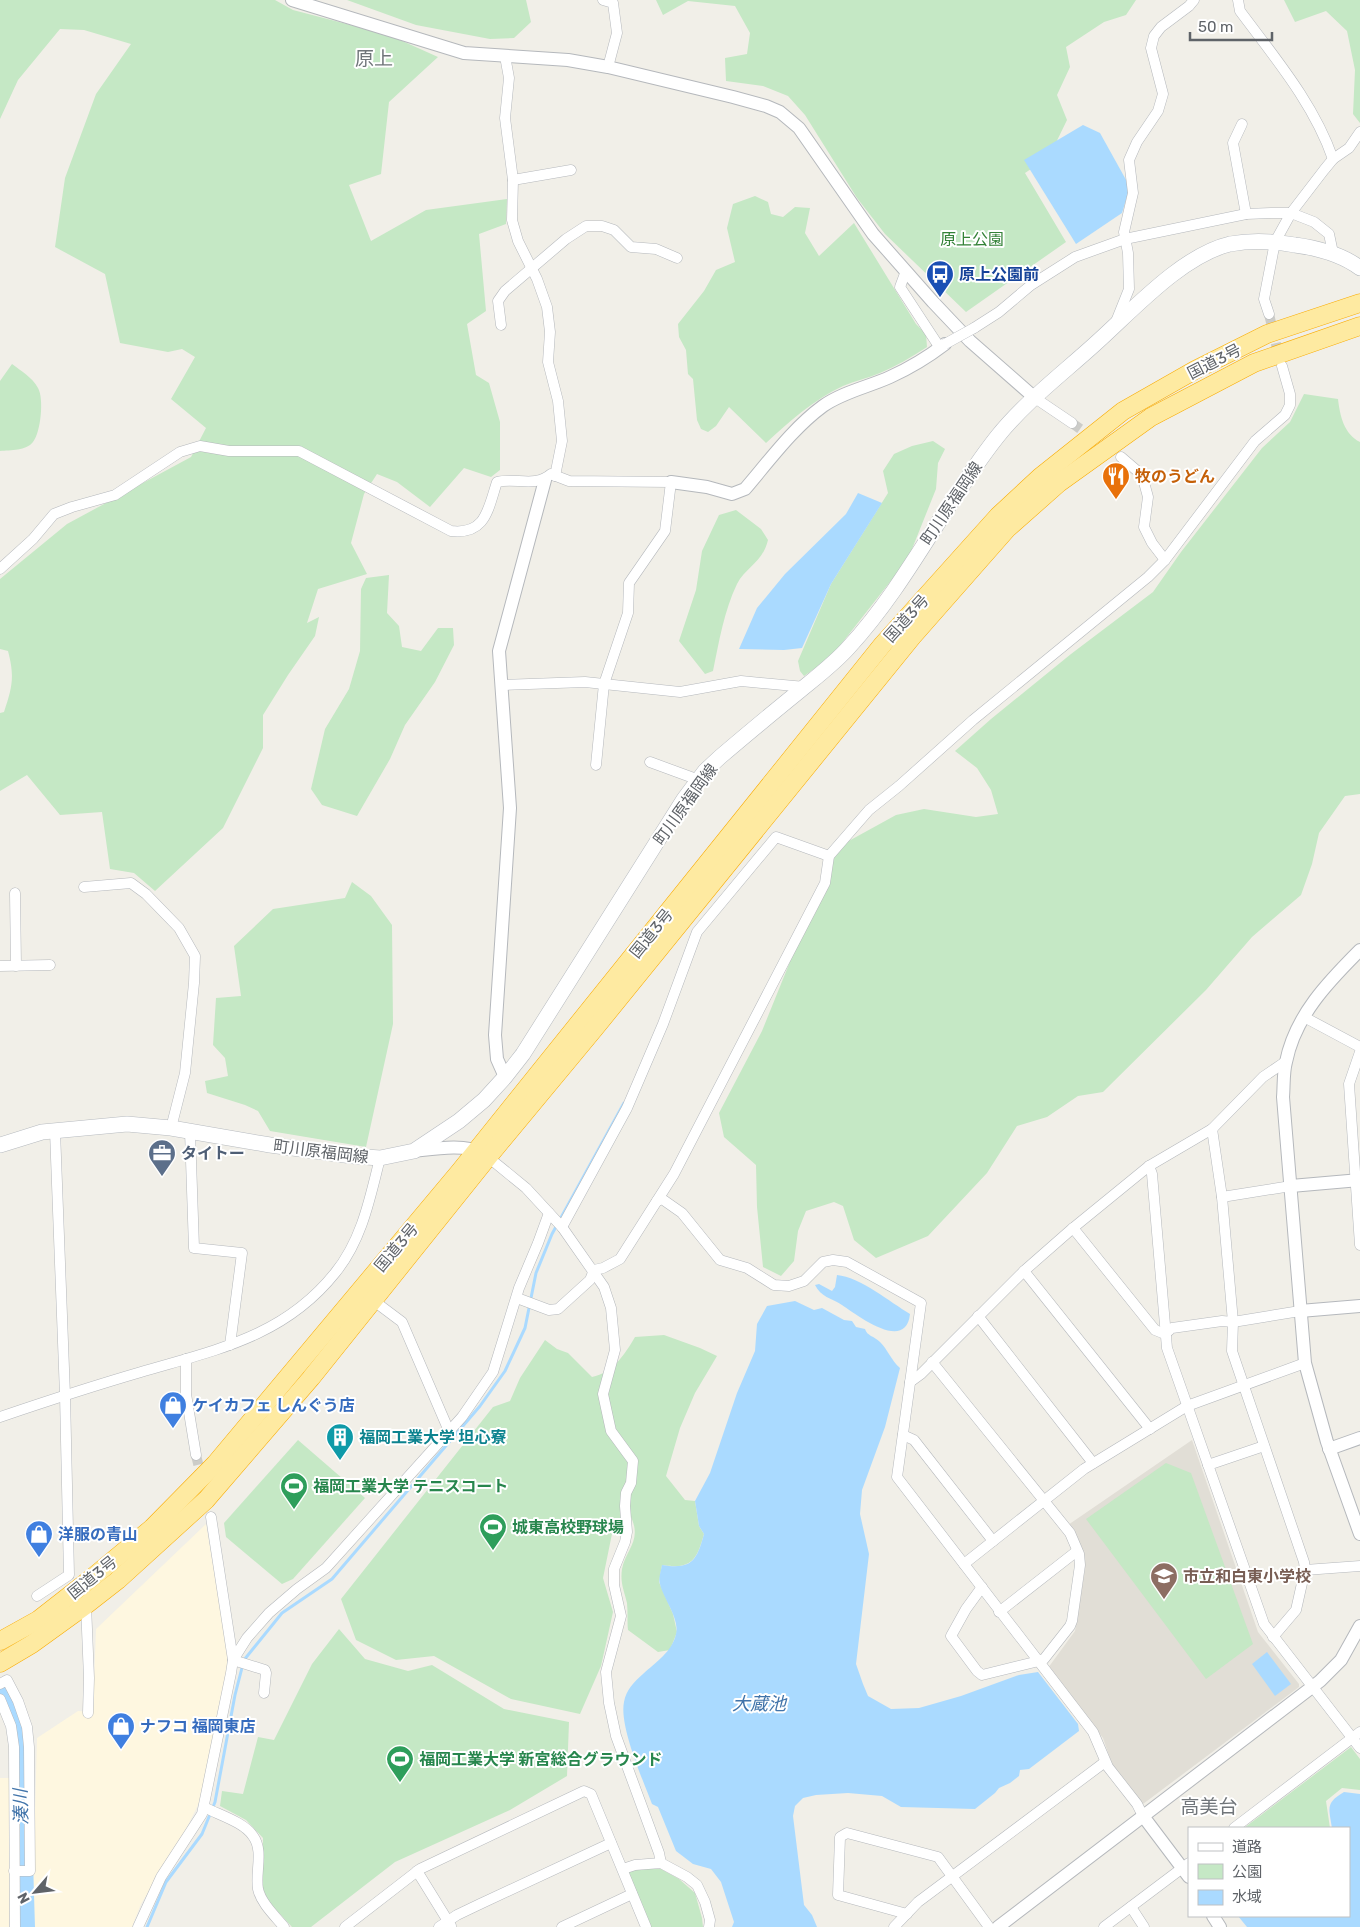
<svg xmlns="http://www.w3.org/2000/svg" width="1360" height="1927" font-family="Rubik,'Noto Sans JP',sans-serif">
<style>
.commercial{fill:#fef7e0}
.education{fill:#e1ded6}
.green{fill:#c5e8c5}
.water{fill:#aadaff}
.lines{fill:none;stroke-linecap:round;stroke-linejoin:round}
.stream{stroke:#aadaff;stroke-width:3}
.river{stroke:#aadaff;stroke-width:20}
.minor-tunnel{stroke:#ccccc8;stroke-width:10;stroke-dasharray:10 5;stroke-linecap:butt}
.minor-casing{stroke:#b5b8bc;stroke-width:11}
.tertiary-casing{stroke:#b5b8bc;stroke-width:14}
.secondary-casing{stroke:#b6babf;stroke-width:16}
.trunk-casing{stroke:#f9ab00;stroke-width:19}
.minor{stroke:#fff;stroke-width:10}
.tertiary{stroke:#fff;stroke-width:12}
.secondary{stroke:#fff;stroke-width:15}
.trunk{stroke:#feeaa1;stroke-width:18}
.minor-bridge-casing{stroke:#b5b8bc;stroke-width:11;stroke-linecap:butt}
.minor-bridge{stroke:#fff;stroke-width:10}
.labels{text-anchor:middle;stroke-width:4;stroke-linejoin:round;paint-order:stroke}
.park-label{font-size:16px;fill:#348238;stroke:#fff}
.transit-label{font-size:16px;font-weight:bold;fill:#164399;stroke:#fff;text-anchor:start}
.street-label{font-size:16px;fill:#5f6368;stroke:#fff}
.food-label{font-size:16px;font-weight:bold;fill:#c56008;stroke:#fff;text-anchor:start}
.service-label{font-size:16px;font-weight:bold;fill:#4e5e75;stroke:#fff;text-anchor:start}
.shop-label{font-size:16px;font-weight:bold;fill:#366cbe;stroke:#fff;text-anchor:start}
.culture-label{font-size:16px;font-weight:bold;fill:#0d838f;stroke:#fff;text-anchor:start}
.leisure-label{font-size:16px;font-weight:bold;fill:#27864d;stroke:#fff;text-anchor:start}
.education-label{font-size:16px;font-weight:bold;fill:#785e54;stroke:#fff;text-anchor:start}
.water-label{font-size:18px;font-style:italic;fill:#4174aa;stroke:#fff}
.quarter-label{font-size:19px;fill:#70757a;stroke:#fff}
</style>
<rect width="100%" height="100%" fill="#f1efe8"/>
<g class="commercial">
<path d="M206 1524 229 1659 200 1801 181 1839 141 1904 132 1927H32L37 1738 78 1711 93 1712 96 1629Z"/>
<path d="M0 1778H12L9 1927H0Z"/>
</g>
<path class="education" d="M1192 1440 1258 1632 1299 1684V1687L1143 1804 1112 1764 1103 1738 1048 1668 1075 1631 1085 1569 1083 1551 1068 1525Z"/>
<g class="green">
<path d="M0 0H275L293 10 389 35 438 57 389 102 381 174 349 185 371 241 426 210 507 199 506 224 479 234 486 311 467 324 476 375 489 383 500 422V470L491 477 464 468 430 507 397 482 377 474 364 494 351 543 367 574 318 589 307 623 319 617 315 636 288 675 263 715V748L223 828 155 891 134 873 110 869 102 812 60 815 27 775 0 791V713L4 712C12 688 15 677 8 651L0 649V579L67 524 191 457 206 428 171 399 195 357 182 349 168 352 120 343 105 274 55 247 65 178 96 94 131 44 84 30 60 29 18 80 0 119Z"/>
<path d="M347 0H526L531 22 514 38 490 39 416 25Z"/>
<path d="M656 0H1136L1126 15 1104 22 1066 47 1070 67 1057 95 1067 120 1049 157 1025 173 1066 242 966 312 885 234 857 198 805 115 788 96 763 86 726 81 725 58 747 54 750 33 735 6 688 1 663 15Z"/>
<path d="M1284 0H1360V123L1353 114 1355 70 1347 31 1326 11 1295 22Z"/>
<path d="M755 196 768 202 771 214 783 217 795 207 810 208 805 233 819 256 854 223 916 324 926 334 927 347C912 357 896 366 880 373 868 378 855 381 843 386 813 400 790 421 766 443L729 407 716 426 708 432 701 429 697 420 693 379 688 374 686 350 679 337 678 324 704 291 716 270 735 262 727 228 733 204Z"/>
<path d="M12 364C21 371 32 377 38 388 44 398 41 432 33 442 26 451 11 450 0 451V381Z"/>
<path d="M1304 394 1338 399C1340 416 1344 434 1360 442V794L1345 796 1319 833 1312 864 1301 895 1252 937 1206 990 1103 1092 1078 1096 1047 1117 1017 1126 987 1173 928 1236 876 1258 854 1240 843 1206 834 1202 806 1211 798 1231 794 1261 781 1276 763 1267 757 1207 756 1165 724 1137 719 1113 762 1031 836 848 896 815 924 809 976 817 998 814 991 790 977 768 955 751 991 719 1071 654 1153 592 1181 552 1262 448 1290 422Z"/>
<path d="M933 441 945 449 938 463 936 489 908 559 831 657 804 676 800 671 798 661 831 584 888 493 883 471 894 454 912 446Z"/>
<path d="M736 510 761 529 768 540C763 562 746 567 737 584 724 611 719 642 713 671L705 674 679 641 696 590 702 551 719 515Z"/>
<path d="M389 575 387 613 399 626 402 647 421 651 438 628H453L454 645 435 682 405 725 390 759 357 816 322 805 311 789 325 729 349 689 360 651 361 589 366 578Z"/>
<path d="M352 882 371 896 392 925 393 1024 366 1147 270 1131 258 1111 245 1105 207 1093 205 1081 228 1076 225 1058 213 1045 216 998 241 996 234 946 273 909 345 898Z"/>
<path d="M664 1335 700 1348 717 1356 695 1393 680 1428 666 1476 685 1500 695 1501 699 1526 704 1534C697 1559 692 1570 662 1565L659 1582 673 1614 677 1632 670 1650 658 1652 628 1630C627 1622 628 1612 627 1603 624 1590 620 1583 622 1569 626 1549 642 1541 631 1517L614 1524 603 1578 613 1612 601 1666 580 1714 511 1699 434 1656 396 1660 356 1640 341 1599 493 1407 510 1401 520 1378 545 1340 557 1349 568 1353 592 1377C613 1373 625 1354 635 1337Z"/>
<path d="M298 1440 365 1498 293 1579 282 1584 226 1537 224 1523Z"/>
<path d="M1166 1463 1191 1473 1253 1644 1206 1679 1086 1519Z"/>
<path d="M339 1629 365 1659 408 1671 432 1665 504 1709 569 1722 567 1776 510 1810 395 1862 311 1927H292L269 1902 262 1887 263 1838 246 1820 220 1806 222 1791 243 1794 258 1737 274 1740 312 1664Z"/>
<path d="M1351 1747 1360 1759V1790L1342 1788 1326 1801 1330 1828H1244Z"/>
<path d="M639 1869H661L679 1879 695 1893 702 1918 703 1927H650L628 1872Z"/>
</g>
<g class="water">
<path d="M1083 125 1100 133 1130 187 1122 213 1076 244 1024 160Z"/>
<path d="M858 493 882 503 831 584 802 648 784 650 739 649 757 608 785 574 846 514Z"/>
<path d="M837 1275C860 1277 890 1302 910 1314 906 1353 857 1315 842 1305 831 1298 821 1297 815 1285L819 1284 832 1291 835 1287Z"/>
<path d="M795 1301 814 1310 822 1308 844 1320 852 1321 856 1327 865 1329C867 1336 874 1336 880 1342 888 1350 891 1360 900 1368L885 1427 862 1490 860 1514 869 1554 856 1664 863 1684 868 1696 891 1709 919 1708 961 1696 1019 1675 1038 1672 1078 1724 1079 1731 1029 1769 1020 1770 1019 1776 1010 1783 999 1788 995 1793 975 1809 901 1807 882 1796 848 1793 816 1795 803 1798 795 1806 793 1816 804 1905 812 1915 817 1927H732L734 1922 721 1882 711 1869 693 1864 676 1851 658 1807 652 1804C643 1780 619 1726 624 1702 626 1690 634 1682 643 1674 656 1662 672 1652 676 1634 680 1619 663 1598 660 1584 658 1579 661 1571 662 1565 692 1570 697 1560 704 1534L699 1526 695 1501 710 1473 737 1393 755 1351 757 1324 767 1306Z"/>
<path d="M1267 1652 1291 1684 1275 1696 1252 1664Z"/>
<path d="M1344 1792 1360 1794V1927H1247L1238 1916H1349V1828H1332C1329 1808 1325 1803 1344 1792Z"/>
</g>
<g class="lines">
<path class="stream" d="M147 1927 166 1882 202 1834 215 1802 235 1695 244 1660 282 1613 332 1579 480 1406 505 1371 525 1328 536 1273 552 1234 624 1103"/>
<path class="river" d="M4 1690 19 1730 25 1927"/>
<g class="minor-tunnel">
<path d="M1269 314 1279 357"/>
<path d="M1072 423 1093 438"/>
<path d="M196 1455 202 1480"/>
</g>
<g class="minor-casing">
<g id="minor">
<path d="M603 0 613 3 617 33 608 67"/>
<path d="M1238 0 1240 11C1275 58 1314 104 1333 159"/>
<path d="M505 56 509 78 505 118 513 180 512 220 518 241 537 279 547 307 550 332 548 362 558 401 562 441 555 476"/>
<path d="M1242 124 1233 143 1246 214"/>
<path d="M513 180 571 170"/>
<path d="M906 271 900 287 940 348"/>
<path d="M1269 314 1264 299 1275 242 1291 213 1324 170 1333 159 1349 148 1360 132"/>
<path d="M1117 319 1129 289 1128 253 1124 232 1133 193 1129 160 1137 142 1158 111 1163 94 1151 48 1154 36 1161 27 1189 6 1194 0"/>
<path d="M501 325 498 301 505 291 566 239 586 226H602L614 230 631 247 656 249 677 258"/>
<path d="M974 328 999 312 1031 285 1075 257 1125 239 1246 214 1271 213H1291L1314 222 1329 234 1333 253"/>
<path d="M1035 398 1072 423"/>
<path d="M1121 457 1142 475 1148 497 1144 527 1152 543 1165 560"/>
<path d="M0 569 33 539 54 514 72 507 115 495 180 452 200 446 229 451H299L451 531C486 535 488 509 497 482 515 477 535 488 551 474L569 481 671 482 665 531 629 583 628 613 604 684 596 765"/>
<path d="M502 685 585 682 680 692 741 681 805 687"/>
<path d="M650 762 699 780"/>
<path d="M84 887 131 883 146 894 179 928 195 956 194 983 185 1073 171 1128"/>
<path d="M15 893 16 966"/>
<path d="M0 966 50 965"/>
<path d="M1304 1017 1360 1047"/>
<path d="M1360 1052 1349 1084 1360 1245"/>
<path d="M1212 1129 1222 1197 1233 1322 1232 1351 1304 1562 1305 1570 1296 1610 1273 1637"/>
<path d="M190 1131 194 1248 242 1253 230 1345"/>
<path d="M488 1157 526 1188 562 1227 604 1287 611 1308 615 1350 603 1394 611 1431 633 1461 631 1483 626 1493 625 1506 627 1532 625 1542 614 1569V1585L621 1616 606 1672 609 1703 616 1736 659 1853 661 1863"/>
<path d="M1149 1166 1152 1174 1167 1348 1264 1624 1360 1748"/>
<path d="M1222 1197 1291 1186"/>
<path d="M657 1201 662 1199 682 1213 720 1260 747 1268 774 1285 789 1286 804 1281 823 1262 833 1260 847 1262 921 1303 897 1477 1093 1732 1108 1767 1137 1804 1143 1816"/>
<path d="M562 1227 627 1108 663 1024 697 932 776 837 829 856"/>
<path d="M1073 1228 1155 1330 1165 1334 1172 1328 1222 1321 1233 1322 1300 1311"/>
<path d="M594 1270 603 1268 620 1259 674 1174 825 883 829 856 869 810 899 786 973 720 1148 577 1165 560 1255 441 1285 415 1290 405V394L1282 366"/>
<path d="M1024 1271 1150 1429"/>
<path d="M517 1298 549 1310 558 1309 590 1280 594 1270"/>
<path d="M374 1301 402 1322 449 1431"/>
<path d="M978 1316 1093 1463"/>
<path d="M186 1359V1394L196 1455"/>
<path d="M932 1362 1070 1533 1079 1554 1080 1565 1072 1621 1070 1626 1044 1659 1039 1661 982 1675 977 1671 951 1636 966 1609 982 1587"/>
<path d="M910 1382 921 1374 1024 1271 1073 1228 1149 1166 1212 1129 1263 1077 1285 1062"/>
<path d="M0 1417C47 1401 93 1386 141 1372 215 1350 284 1337 335 1273 362 1240 370 1198 380 1158"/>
<path d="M903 1435 914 1440 993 1541"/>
<path d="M1208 1465 1264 1446"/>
<path d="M964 1564 1084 1469 1187 1406 1305 1363"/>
<path d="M1305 1570 1360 1566"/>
<path d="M37 1596 69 1575 65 1395 55 1131"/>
<path d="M86 1605 89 1678 88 1713"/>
<path d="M999 1612 1077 1551"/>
<path d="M233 1660 247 1638 269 1613 297 1589 326 1568 462 1417 493 1372 519 1288 538 1243 549 1213"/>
<path d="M233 1660 265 1670 266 1673 264 1693"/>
<path d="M0 1684 7 1680 18 1701 27 1727 29 1747 30 1871H14"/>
<path d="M0 1699 11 1726 14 1747 15 1927"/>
<path d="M204 1807C219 1815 244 1822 253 1836 264 1851 255 1872 258 1889 261 1903 275 1916 284 1927"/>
<path d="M1234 1828 1360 1732"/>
<path d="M623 1869 635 1865 661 1863 687 1877 697 1885 705 1902 710 1920 709 1927"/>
<path d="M417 1871 451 1926"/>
<path d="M1131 1907 1144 1927"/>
<path d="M907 1914 838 1895 840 1837 847 1833 938 1857 989 1927"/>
<path d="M138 1927 161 1877 202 1814 231 1673 233 1660 211 1517"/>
<path d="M345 1927 420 1869 584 1791 591 1794 646 1927"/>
<path d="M439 1927 457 1915 480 1904 611 1843"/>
<path d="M562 1927 632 1894"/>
<path d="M894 1927 918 1902 1105 1762"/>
<path d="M1104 1927 1189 1863"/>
</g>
</g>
<g class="tertiary-casing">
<g id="tertiary">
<path d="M292 0 464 53 568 60 608 67 733 97 766 106 780 112 799 128 873 234 933 302 970 341 1035 398"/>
<path d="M671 482 707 487 732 494 745 489C769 461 793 428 823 406 843 392 868 387 890 377 910 368 928 357 945 344"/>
<path d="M1360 950C1328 982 1295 1016 1286 1062 1283 1073 1284 1086 1283 1097L1305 1363 1327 1442 1360 1534"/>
<path d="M505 1077 497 1059 495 1035 510 808 499 651 545 480"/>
<path d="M414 1151C432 1149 466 1143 481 1153"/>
<path d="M1291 1186 1360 1180"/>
<path d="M1300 1311 1360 1306"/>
<path d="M1329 1449 1360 1438"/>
<path d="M1143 1816 1189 1877"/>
<path d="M1213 1916 1220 1927"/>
<path d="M998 1927 1320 1681 1341 1660 1360 1626"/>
</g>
</g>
<g class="secondary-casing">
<path id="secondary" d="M0 1145 42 1132 127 1124 171 1128 270 1145 352 1156 380 1158 414 1151 459 1121 484 1100 505 1077 523 1054 684 799 705 771 720 757C746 735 771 714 797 693 815 678 834 664 849 647 907 584 944 504 997 437 1025 402 1062 374 1095 344 1131 312 1182 255 1230 244 1252 240 1273 241 1295 245 1317 248 1341 254 1360 268"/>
</g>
<g class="trunk-casing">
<g id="trunk">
<path d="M0 1641 38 1620 93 1577 152 1528 215 1464 460 1171 883 644 998 516 1040 477 1123 411 1195 370 1267 334 1360 303"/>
<path d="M0 1663 32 1644 86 1605 118 1580 206 1500 311 1378 488 1157 595 1028 912 637 1007 529 1059 483 1151 417 1254 363 1360 326"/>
</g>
</g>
<use href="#minor" class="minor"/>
<use href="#tertiary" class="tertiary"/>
<use href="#secondary" class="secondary"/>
<use href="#trunk" class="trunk"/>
<g class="minor-bridge-casing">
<path id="minor-bridge" d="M945 344 974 328"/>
</g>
<use href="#minor-bridge" class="minor-bridge"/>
</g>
<defs>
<g id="bus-pin" transform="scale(1.4375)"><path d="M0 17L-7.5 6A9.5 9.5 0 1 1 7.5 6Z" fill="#1a4fb4" stroke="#fff"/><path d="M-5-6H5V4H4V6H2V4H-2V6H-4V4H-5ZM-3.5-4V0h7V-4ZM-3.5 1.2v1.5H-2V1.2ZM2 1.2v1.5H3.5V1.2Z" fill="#fff"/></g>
<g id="restaurant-pin" transform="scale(1.4375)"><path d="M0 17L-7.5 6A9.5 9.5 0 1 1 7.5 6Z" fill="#e8710a" stroke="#fff"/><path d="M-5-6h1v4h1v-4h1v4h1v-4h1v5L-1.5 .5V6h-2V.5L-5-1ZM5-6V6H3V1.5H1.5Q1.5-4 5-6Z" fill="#fff"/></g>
<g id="office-pin" transform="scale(1.4375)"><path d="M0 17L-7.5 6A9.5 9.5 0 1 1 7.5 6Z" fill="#5c6f8a" stroke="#fff"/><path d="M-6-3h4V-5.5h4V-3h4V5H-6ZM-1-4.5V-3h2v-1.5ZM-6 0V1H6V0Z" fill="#fff"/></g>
<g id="shop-pin" transform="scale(1.4375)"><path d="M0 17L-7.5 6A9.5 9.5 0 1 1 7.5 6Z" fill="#3f7fe0" stroke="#fff"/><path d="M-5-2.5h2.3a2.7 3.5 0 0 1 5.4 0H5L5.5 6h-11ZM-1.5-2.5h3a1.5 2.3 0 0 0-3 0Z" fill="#fff"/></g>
<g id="building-pin" transform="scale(1.4375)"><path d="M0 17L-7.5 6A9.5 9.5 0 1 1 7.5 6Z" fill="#0f9aa8" stroke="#fff"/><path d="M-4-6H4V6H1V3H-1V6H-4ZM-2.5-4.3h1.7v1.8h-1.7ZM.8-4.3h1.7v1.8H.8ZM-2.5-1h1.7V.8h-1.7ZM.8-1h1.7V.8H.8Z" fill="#fff"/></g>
<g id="stadium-pin" transform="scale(1.4375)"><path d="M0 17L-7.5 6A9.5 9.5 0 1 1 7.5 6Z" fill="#2e9e5b" stroke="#fff"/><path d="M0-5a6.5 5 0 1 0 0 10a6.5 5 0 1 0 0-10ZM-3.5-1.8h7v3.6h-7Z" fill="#fff"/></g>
<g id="school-pin" transform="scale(1.4375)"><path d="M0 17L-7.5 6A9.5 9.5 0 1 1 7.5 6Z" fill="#8d6e63" stroke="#fff"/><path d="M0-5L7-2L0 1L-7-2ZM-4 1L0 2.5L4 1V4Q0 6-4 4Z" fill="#fff"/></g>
</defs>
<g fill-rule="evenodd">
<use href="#bus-pin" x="940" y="274"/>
<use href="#restaurant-pin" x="1116" y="476"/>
<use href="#office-pin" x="162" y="1153"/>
<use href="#shop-pin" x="173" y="1405"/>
<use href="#building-pin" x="340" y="1437"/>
<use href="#stadium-pin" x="294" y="1486"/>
<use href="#stadium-pin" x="493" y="1527"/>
<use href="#shop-pin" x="39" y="1534"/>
<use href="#school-pin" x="1164" y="1576"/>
<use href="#shop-pin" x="121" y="1726"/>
<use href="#stadium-pin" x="400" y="1759"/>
</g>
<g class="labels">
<g class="park-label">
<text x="972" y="245">原上公園</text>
</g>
<g class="transit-label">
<text x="959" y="280">原上公園前</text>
</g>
<g class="street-label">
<text transform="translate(1214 361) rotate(-27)" y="6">国道3号</text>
<text transform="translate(951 503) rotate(-56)" y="6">町川原福岡線</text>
<text transform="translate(906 618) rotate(-48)" y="6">国道3号</text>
<text transform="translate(685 804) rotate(-54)" y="6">町川原福岡線</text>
<text transform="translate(651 933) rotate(-51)" y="6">国道3号</text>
<text transform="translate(321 1151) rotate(7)" y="6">町川原福岡線</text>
<text transform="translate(396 1247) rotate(-50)" y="6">国道3号</text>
<text transform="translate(92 1577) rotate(-39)" y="6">国道3号</text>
</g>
<g class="food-label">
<text x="1135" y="482">牧のうどん</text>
</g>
<g class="service-label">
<text x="181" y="1159">タイトー</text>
</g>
<g class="shop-label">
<text x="192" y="1411">ケイカフェ しんぐう店</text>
<text x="58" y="1540">洋服の青山</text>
<text x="140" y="1732">ナフコ 福岡東店</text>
</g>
<g class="culture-label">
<text x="359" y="1443">福岡工業大学 坦心寮</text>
</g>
<g class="leisure-label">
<text x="313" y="1492">福岡工業大学 テニスコート</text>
<text x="512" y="1533">城東高校野球場</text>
<text x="419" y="1765">福岡工業大学 新宮総合グラウンド</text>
</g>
<g class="education-label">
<text x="1183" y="1582">市立和白東小学校</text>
</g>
<g class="water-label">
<text x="759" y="1710">大蔵池</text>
<text transform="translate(21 1807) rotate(-92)" y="6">湊川</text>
</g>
<g class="quarter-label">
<text x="374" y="65">原上</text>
<text x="1209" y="1813">高美台</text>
</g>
</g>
<rect x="1188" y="1827" width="162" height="90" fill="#ffffff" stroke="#bfc1c3"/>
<rect x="1198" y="1843" width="25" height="8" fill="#ffffff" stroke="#bfc1c3"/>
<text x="1232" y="1852" font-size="15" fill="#5f6368">道路</text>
<rect x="1198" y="1864" width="25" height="15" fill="#c5e8c5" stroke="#bfc1c3"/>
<text x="1232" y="1877" font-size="15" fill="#5f6368">公園</text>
<rect x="1198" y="1890" width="25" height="15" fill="#aadaff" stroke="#bfc1c3"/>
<text x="1232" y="1902" font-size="15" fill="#5f6368">水域</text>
<g transform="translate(35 1892) rotate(242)" stroke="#ffffff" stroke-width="4" paint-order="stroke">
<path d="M0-4L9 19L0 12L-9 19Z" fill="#5f6368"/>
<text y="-8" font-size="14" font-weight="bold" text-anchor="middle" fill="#5f6368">N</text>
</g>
<path d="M1190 32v8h82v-8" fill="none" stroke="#5f6368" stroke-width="2.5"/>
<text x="1198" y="32" font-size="15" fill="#5f6368" stroke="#ffffff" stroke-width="4" paint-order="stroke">50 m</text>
</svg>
